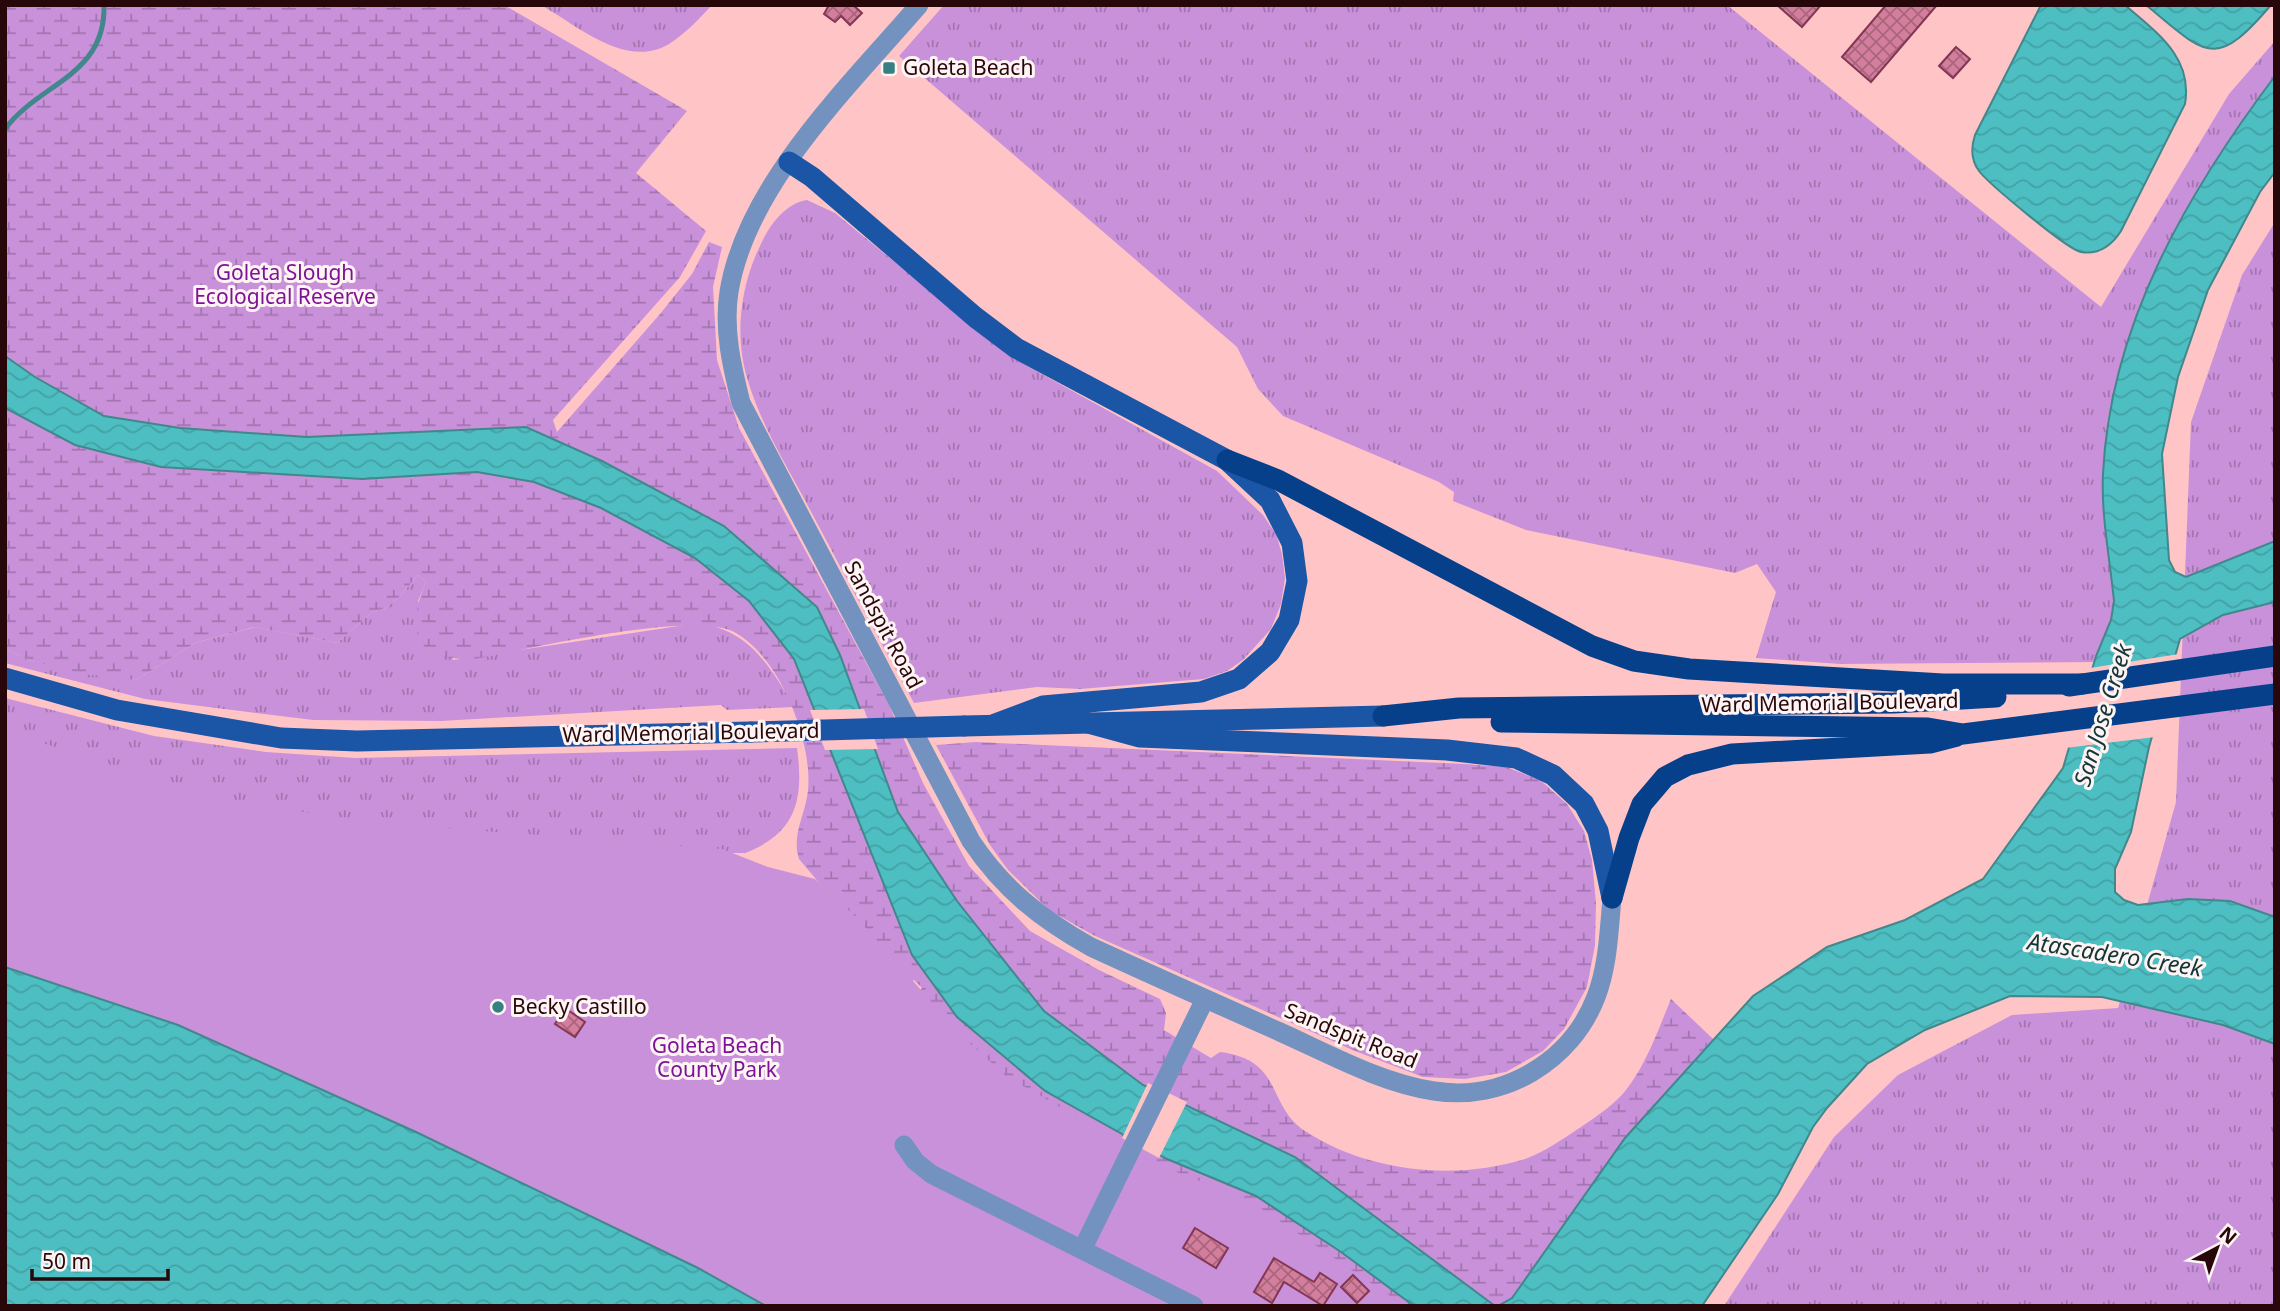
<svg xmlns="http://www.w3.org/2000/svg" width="2280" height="1311" font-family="'Noto Sans',sans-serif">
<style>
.grass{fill:url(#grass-tufts)}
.wetland{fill:url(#wetland-marsh)}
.green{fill:#c991da}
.water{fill:url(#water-waves);stroke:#42878b;stroke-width:2}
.pier{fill:#ffc5c6}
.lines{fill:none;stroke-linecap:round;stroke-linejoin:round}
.stream{stroke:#42878b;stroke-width:5}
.building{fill:url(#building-cross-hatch);stroke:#833754;stroke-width:2}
.minor{stroke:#7492bf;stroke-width:19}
.major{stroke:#1b55a6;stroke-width:21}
.highway{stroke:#07408a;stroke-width:21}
.major-bridge{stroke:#1b55a6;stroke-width:21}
.poi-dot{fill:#367f82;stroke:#fef4f4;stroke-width:2.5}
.labels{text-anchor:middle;stroke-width:6;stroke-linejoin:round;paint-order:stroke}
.poi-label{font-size:21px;fill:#27070a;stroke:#fef4f4;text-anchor:start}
.park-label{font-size:21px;fill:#7c1396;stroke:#fef4f4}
.street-label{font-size:21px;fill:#27070a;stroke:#fef4f4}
.water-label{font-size:23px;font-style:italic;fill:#143637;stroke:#fef4f4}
</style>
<defs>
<pattern id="grass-tufts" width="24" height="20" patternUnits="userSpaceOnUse" patternTransform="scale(1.75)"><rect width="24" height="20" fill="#c991da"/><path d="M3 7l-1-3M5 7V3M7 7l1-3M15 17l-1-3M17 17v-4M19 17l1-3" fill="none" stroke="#a374af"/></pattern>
<pattern id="wetland-marsh" width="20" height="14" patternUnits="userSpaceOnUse" patternTransform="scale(1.75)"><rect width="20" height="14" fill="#c991da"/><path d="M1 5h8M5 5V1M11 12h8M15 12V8" fill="none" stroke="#a374af"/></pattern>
<pattern id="water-waves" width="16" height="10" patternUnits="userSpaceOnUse" patternTransform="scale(1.75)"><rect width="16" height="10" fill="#4dbec2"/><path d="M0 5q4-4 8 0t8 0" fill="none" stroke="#43a2a5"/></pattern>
<pattern id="building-cross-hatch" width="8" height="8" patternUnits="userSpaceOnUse" patternTransform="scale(1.75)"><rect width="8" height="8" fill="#d27e9c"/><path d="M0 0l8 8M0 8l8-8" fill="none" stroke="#aa657d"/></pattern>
</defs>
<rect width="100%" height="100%" fill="#ffc5c6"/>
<g class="grass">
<path d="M541 5H712C700 18 687 32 672 42 629 72 578 26 541 5Z"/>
<path d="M944 5H1727L2101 307 2229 94 2275 41V79L2179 224 2154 273 2115 388 2107 422 2105 480 2121 592 2100 662 1840 664 1756 658 1776 592 1757 564 1735 573 1526 530 1453 501 1454 492 1439 482 1283 416 1258 389 1237 347 899 56Z"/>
<path d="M807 200 835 213 1009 356 1217 471 1263 515 1276 534 1282 554 1285 578 1281 604 1271 629 1243 660 1227 671 1204 679 1080 689 1037 687 914 703C878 638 843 572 808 506 787 466 761 425 748 381 734 337 740 287 760 246 769 226 784 204 807 200Z"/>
<path d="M2275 222V1306H1724L1834 1137 1898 1075 2012 1015 2118 1008 2176 802 2191 422 2242 275Z"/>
<path d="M418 575 426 582 418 601 453 660 699 623C752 632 768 665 795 707L727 710 721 705 441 721 313 720 145 699 5 663V649L32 661 136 680 195 643 255 627 337 643 372 612 386 608 400 596Z"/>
<path d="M5 698 154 736 266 752 355 758 797 748C804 799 797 833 745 853H572L5 769Z"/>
</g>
<g class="wetland">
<path d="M5 5H504L687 111 636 173 706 231 680 277 553 420 557 432 660 314 692 274 709 242 722 247 713 287 717 360 739 428 889 705 923 783 969 866 1030 931 1099 970 1160 999 1166 1013 1164 1030 1211 1058 1220 1052C1284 1060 1266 1105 1305 1131 1368 1172 1454 1181 1525 1159 1545 1152 1564 1138 1581 1127 1596 1117 1615 1104 1626 1090 1647 1063 1658 1030 1671 999L1751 1075 1598 1306H1397L998 1081 915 995 922 988 914 980 906 986 799 859C792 836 803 819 807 797 810 782 808 764 805 749 797 709 773 655 736 633 694 609 528 650 474 659 416 661 404 633 426 582L418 575 400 596 386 608 372 612 337 643 254 627 195 643 136 680 89 675 32 661 5 649Z"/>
<path d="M976 742 1465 764 1506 767 1540 780 1567 804 1584 831 1592 860 1596 903 1595 945 1587 987 1564 1029 1543 1051 1506 1072 1465 1079 1423 1077 1355 1051 1093 935 1049 910 1008 870 990 845 936 745Z"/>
</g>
<path class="green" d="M5 731 218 799 377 823 722 849 768 867 815 879 856 917 962 1036 1006 1076 1162 1166 1250 1201 1405 1306H766L698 1268 416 1132 178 1025 5 966Z"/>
<g class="water">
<path d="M2041 5H2125C2157 33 2193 57 2185 104L2121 231C2112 245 2099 255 2081 252 2068 250 1989 184 1979 171 1971 160 1971 147 1975 135Z"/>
<path d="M2146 5H2271C2214 72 2206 54 2146 5Z"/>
<path d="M2275 76V172L2260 192 2208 290 2178 377 2162 454 2169 560 2175 572 2186 577 2275 541V602L2223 615 2180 639 2149 747 2131 832 2115 869V892L2124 900 2138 905 2188 899 2230 901 2275 917V1044L2223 1025 2102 997 2010 996 1925 1030 1867 1064 1827 1108 1813 1127 1778 1194 1702 1306H1498L1512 1298 1625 1138 1753 996 1827 947 1905 920 1983 879 2063 768 2096 656 2111 620 2114 601C2110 560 2101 515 2103 474 2110 325 2187 193 2275 76Z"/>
<path d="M5 356 35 377 104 416 180 428 307 437 526 427 602 461 724 526 817 607 840 655 898 812 957 901 1044 1011 1143 1085 1295 1157 1495 1306H1414L1341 1252 1256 1196 1167 1159 1045 1091 957 1017 912 955 794 659 749 601 695 558 601 508 534 482 477 472 362 479 161 467 75 445 5 408Z"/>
<path d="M5 967 178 1025 416 1132 698 1268 766 1306H5Z"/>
</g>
<g class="pier">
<path d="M2179 654 2155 737 2065 748 2090 668Z"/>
<path d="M864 709 878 749 825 750 810 710Z"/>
<path d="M1148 1083 1187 1102 1159 1158 1122 1138Z"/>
</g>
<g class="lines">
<path class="stream" d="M5 129C39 83 106 76 104 5"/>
</g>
<g class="building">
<path d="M829 5H853L862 13 850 25 841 16 835 22 824 14Z"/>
<path d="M1777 5H1821L1802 27Z"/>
<path d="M1886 5H1937L1871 82 1842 57Z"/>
<path d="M1956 47 1970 59 1953 78 1939 66Z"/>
<path d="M565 1008 585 1022 575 1037 555 1024Z"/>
<path d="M1195 1228 1228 1248 1216 1268 1183 1248Z"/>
<path d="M1274 1258 1314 1282 1320 1273 1337 1284 1323 1306 1284 1282 1272 1303 1254 1292Z"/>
<path d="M1353 1275 1369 1291 1357 1303 1341 1287Z"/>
</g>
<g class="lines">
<g class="minor">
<path d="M919 5C850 85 746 185 729 292 723 329 732 367 741 403L971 841C1003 889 1041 919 1091 947 1154 976 1217 1004 1280 1032 1329 1054 1381 1083 1434 1091 1503 1102 1571 1062 1596 997 1608 966 1609 931 1612 898"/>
<path d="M904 1145 915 1161 931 1174 1194 1306"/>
<path d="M1083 1248 1205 999"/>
</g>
<g class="major">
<path d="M789 162 812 177 975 317 1016 348 1227 460 1270 500 1292 543 1297 581 1289 620 1270 652 1239 679 1201 692 1043 706 995 724"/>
<path d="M5 678 117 710 281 738 357 741 751 732"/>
<path d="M1085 722 1140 737 1447 750 1516 758 1553 775 1584 804 1598 831 1612 898"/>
<path d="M964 726 1383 716"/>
</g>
<g class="highway">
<path d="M1227 460 1278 480 1592 646 1634 661 1689 669 1943 684H2082"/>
<path d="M2069 686 2275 656"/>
<path d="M1383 716 1459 708 1894 703 1996 697"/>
<path d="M1501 722 1928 728 1963 734 2275 694"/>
<path d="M1612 898 1629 838 1642 804 1665 777 1688 765 1732 754 1930 743 1957 736"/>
</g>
<path class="major-bridge" d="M751 732 964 726"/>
</g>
<g class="poi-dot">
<rect x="882" y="61" width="14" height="14" rx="3.5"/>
<circle cx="498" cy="1007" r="7"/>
</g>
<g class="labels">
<g class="poi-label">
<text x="903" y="75">Goleta Beach</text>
<text x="512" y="1014">Becky Castillo</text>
</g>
<g class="park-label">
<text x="285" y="280">Goleta Slough<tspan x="285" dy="24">Ecological Reserve</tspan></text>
<text x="717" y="1053">Goleta Beach<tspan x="717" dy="24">County Park</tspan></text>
</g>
<g class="street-label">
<text transform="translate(883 625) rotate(62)" y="7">Sandspit Road</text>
<text transform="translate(1830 703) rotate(-1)" y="7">Ward Memorial Boulevard</text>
<text transform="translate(691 733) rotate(-1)" y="7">Ward Memorial Boulevard</text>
<text transform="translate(1351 1036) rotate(22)" y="7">Sandspit Road</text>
</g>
<g class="water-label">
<text transform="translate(2103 715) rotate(-73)" y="8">San Jose Creek</text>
<text transform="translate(2115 955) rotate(9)" y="8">Atascadero Creek</text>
</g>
</g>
<rect width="2280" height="1311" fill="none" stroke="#27070a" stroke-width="14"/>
<g transform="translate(2217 1248) rotate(41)" stroke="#fef4f4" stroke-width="5" paint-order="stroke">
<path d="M0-5L12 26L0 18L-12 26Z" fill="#27070a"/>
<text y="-10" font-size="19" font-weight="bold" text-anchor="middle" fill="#27070a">N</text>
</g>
<path d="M32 1269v10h136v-10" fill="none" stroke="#27070a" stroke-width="3.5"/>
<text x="42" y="1269" font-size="21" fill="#27070a" stroke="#fef4f4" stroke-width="5" paint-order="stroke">50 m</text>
</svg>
